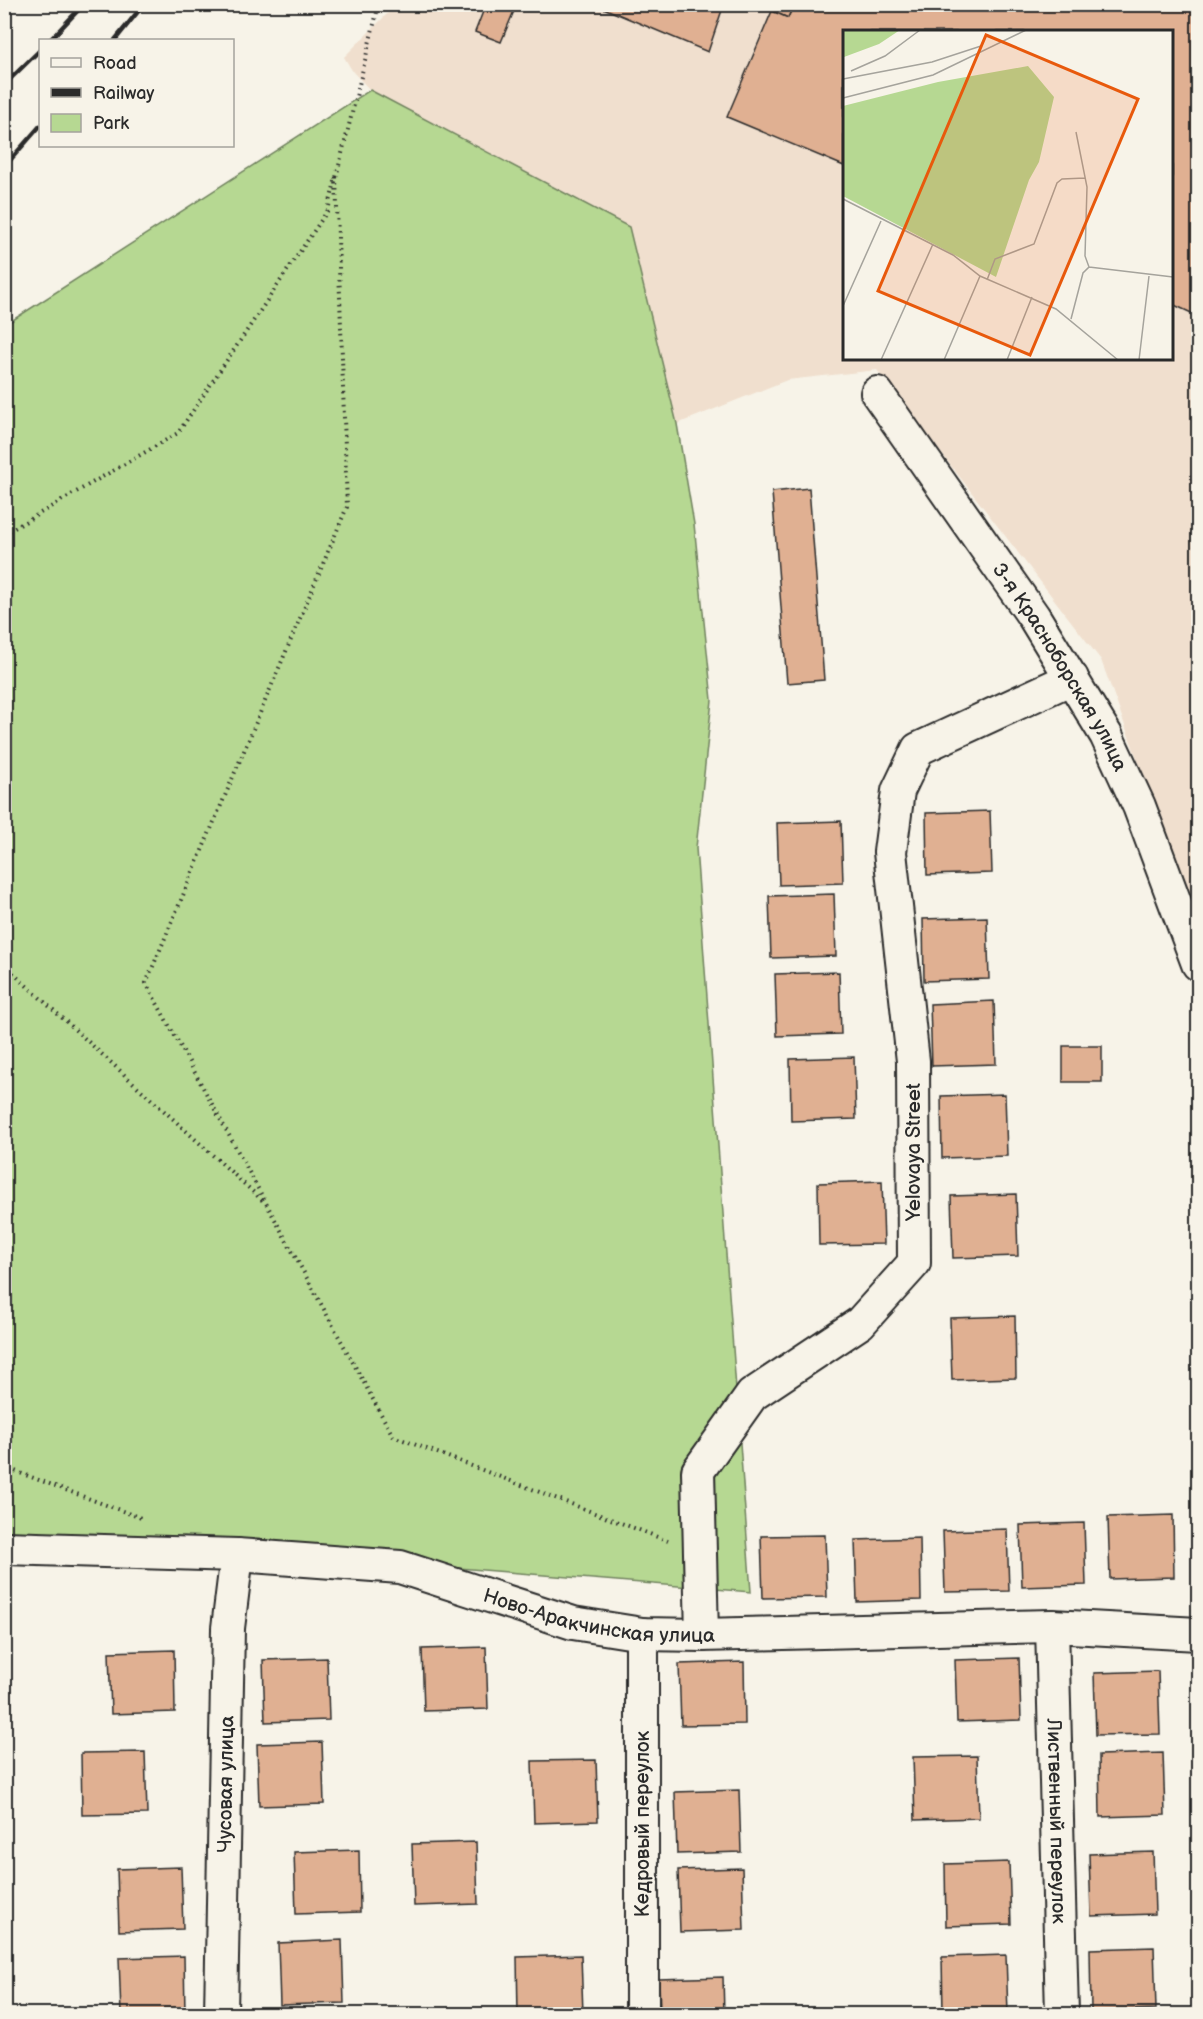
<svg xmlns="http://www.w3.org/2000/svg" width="1203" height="2019" font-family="'Balsamiq Sans',sans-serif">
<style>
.built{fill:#f0dfce;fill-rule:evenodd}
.green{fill:#b6d892;stroke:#70825e;stroke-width:1.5}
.building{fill:#e0b092;stroke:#2b2b2b;stroke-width:1.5}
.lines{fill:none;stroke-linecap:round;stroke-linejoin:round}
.street-casing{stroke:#2b2b2b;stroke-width:36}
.path{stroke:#2b2b2b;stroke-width:4;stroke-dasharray:1.5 4.5;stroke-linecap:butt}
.street{stroke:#f7f3e8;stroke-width:32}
.rail{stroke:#2b2b2b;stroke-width:4.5}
.labels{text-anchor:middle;stroke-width:4.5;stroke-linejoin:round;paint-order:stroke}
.street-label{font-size:20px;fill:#2b2b2b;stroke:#f7f3e8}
.inset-road{fill:none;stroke:#a5a39c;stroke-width:1.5}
.view{fill:#e8590c;fill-opacity:0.15;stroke:#e8590c;stroke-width:3}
.inset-edge{fill:none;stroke:#2b2b2b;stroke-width:3}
</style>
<rect width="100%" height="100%" fill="#f7f3e8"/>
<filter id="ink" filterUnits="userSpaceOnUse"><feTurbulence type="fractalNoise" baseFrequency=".0167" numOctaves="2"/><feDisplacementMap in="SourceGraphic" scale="12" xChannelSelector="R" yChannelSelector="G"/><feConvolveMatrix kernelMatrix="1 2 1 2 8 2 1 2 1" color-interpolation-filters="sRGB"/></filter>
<g filter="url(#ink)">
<path class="built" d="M396 5H1198V925L1101 660 877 370 787 380 677 424 629 227 370 90 353 72 344 57ZM844 32H1172V358H844Z"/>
<path class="green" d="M370 90 629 227 677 424 694 524 712 700 696 848 751 1592 5 1531V325Z"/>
<g class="building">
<path d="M486 4H497L514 11 501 42 475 32Z"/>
<path d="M602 4H724L708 52 601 7Z"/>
<path d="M757 4H794L788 18Z"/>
<path d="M794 4H1198V316L1172 304V32H844V166L727 117 772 11 788 18Z"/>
<path d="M809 488 824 680 787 683 772 492Z"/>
<path d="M990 811 992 873 927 875 926 813Z"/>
<path d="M841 821 843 883 779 885 777 823Z"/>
<path d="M834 894 836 956 771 958 769 896Z"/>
<path d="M987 917 989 979 924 981 923 919Z"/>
<path d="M839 972 841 1034 777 1036 775 974Z"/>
<path d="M994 1001 996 1064 932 1066 930 1004Z"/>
<rect x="1063" y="1046" width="39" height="36"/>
<path d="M854 1057 856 1119 791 1121 790 1059Z"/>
<path d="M1005 1094 1007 1156 942 1158 941 1096Z"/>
<path d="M882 1181 884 1244 819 1245 818 1183Z"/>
<path d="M1016 1194 1018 1256 953 1258 951 1196Z"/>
<path d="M1015 1316 1016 1378 952 1380 950 1318Z"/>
<path d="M1173 1515 1174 1577 1110 1579 1108 1517Z"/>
<path d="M1194 1517H1198V1579H1196Z"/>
<path d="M1084 1523 1086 1585 1022 1587 1020 1525Z"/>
<path d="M1007 1529 1009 1591 945 1592 943 1531Z"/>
<path d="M825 1535 827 1597 763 1598 761 1536Z"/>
<path d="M920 1538 921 1600 857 1602 855 1540Z"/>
<path d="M486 1647 488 1709 424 1711 422 1649Z"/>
<path d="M174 1650 175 1712 111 1714 109 1652Z"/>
<path d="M327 1658 329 1720 265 1722 263 1660Z"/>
<path d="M1019 1658 1021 1720 957 1722 955 1660Z"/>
<path d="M744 1662 745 1724 681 1725 679 1664Z"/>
<path d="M1158 1671 1160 1734 1096 1735 1094 1673Z"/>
<path d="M322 1742 324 1804 259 1806 257 1744Z"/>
<path d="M145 1752 147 1814 82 1815 81 1753Z"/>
<path d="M1163 1753 1165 1815 1100 1817 1099 1755Z"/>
<path d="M977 1756 979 1818 915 1820 913 1757Z"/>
<path d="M596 1760 598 1821 534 1823 532 1761Z"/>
<path d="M739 1790 741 1852 677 1854 675 1792Z"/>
<path d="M476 1842 478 1904 414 1906 412 1844Z"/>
<path d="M359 1850 360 1912 296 1914 294 1852Z"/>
<path d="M1153 1852 1155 1914 1091 1916 1089 1854Z"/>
<path d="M1009 1862 1011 1924 946 1926 945 1864Z"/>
<path d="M181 1867 183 1929 119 1931 117 1869Z"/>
<path d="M742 1868 744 1930 680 1932 678 1870Z"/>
<path d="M342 1940 344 2003 280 2005 278 1943Z"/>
<path d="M1154 1947 1156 2009 1091 2011 1090 1949Z"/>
<path d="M581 1955 583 2014H518L517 1957Z"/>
<path d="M1006 1955 1008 2014H943L942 1957Z"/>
<path d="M184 1956 185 2014H121L119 1958Z"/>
<path d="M723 1977 724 2014H660L659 1979Z"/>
</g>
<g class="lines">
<g class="street-casing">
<g id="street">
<path id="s1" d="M877 393 1034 617 1106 735 1139 806 1198 964"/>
<path id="s2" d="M4 1548 237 1555 400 1567 573 1623 642 1634 702 1635 1052 1626 1198 1634"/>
<path id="s3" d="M1052 1626 1062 2014"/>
<path d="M642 1634V2014"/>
<path d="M702 1635 698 1471 752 1395 860 1323 914 1263 913 1061 890 852 898 791 918 749 1072 678"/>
<path id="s4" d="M221 2014 228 1628 237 1555"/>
</g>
</g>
<g class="path">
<path d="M336 177 347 507 146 983 393 1436 668 1541"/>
<path d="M4 534 178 433 328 210 379 4"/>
<path d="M4 965 263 1201"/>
<path d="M4 1467 141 1518"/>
</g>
<use href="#street" class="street"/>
<g class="rail">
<path d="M50 40 84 4"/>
<path d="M115 40 144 4"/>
<path d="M4 85 40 50"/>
<path d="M4 167 40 126"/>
</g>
</g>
</g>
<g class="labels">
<g class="street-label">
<text dy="7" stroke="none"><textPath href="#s1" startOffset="330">3-я Красноборская улица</textPath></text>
<text transform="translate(913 1152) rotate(-90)" y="7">Yelovaya Street</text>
<text dy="7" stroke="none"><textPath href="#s2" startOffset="603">Ново-Аракчинская улица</textPath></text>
<text dy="7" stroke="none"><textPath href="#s4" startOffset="230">Чусовая улица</textPath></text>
<text dy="7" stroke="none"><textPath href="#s3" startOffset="195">Лиственный переулок</textPath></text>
<text transform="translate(642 1824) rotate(-90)" y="7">Кедровый переулок</text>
</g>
</g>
<g transform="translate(843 30)">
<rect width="330" height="330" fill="#f7f3e8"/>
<path d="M0 0H57L36 14 1 27ZM185 36 211 67 196 132 186 150 153 247 0 166V76L95 52Z" fill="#b6d892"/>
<path class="inset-road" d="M8 41 42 26 77 0M0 49 89 32 138 16M0 68 90 45 183 0M0 169 110 225 137 246 213 279 275 330M246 237 330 247M144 250 152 229 191 214 214 153 219 149 242 148M0 276 38 191M228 289 240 243 246 237 242 226 244 157 233 102M38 330 90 214M101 330 137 246M164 330 189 267M296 330 306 246"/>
<path class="view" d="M143 5 295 69 187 325 35 261Z"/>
<rect width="330" height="330" class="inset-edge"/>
</g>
<rect width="1203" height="2019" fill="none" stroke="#f7f3e8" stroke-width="24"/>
<rect x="12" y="12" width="1179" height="1995" fill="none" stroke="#2b2b2b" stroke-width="2" filter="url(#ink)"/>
<rect x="39" y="39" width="195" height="108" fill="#f7f3e8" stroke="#a5a39c" stroke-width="1.5"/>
<rect x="51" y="58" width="30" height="9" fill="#f7f3e8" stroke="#a5a39c" stroke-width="1.5"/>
<text x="93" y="69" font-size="18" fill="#2b2b2b">Road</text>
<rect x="51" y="88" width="30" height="9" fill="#2b2b2b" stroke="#a5a39c" stroke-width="1.5"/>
<text x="93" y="99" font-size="18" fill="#2b2b2b">Railway</text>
<rect x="51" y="114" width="30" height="18" fill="#b6d892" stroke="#a5a39c" stroke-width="1.5"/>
<text x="93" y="129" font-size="18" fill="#2b2b2b">Park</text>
</svg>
